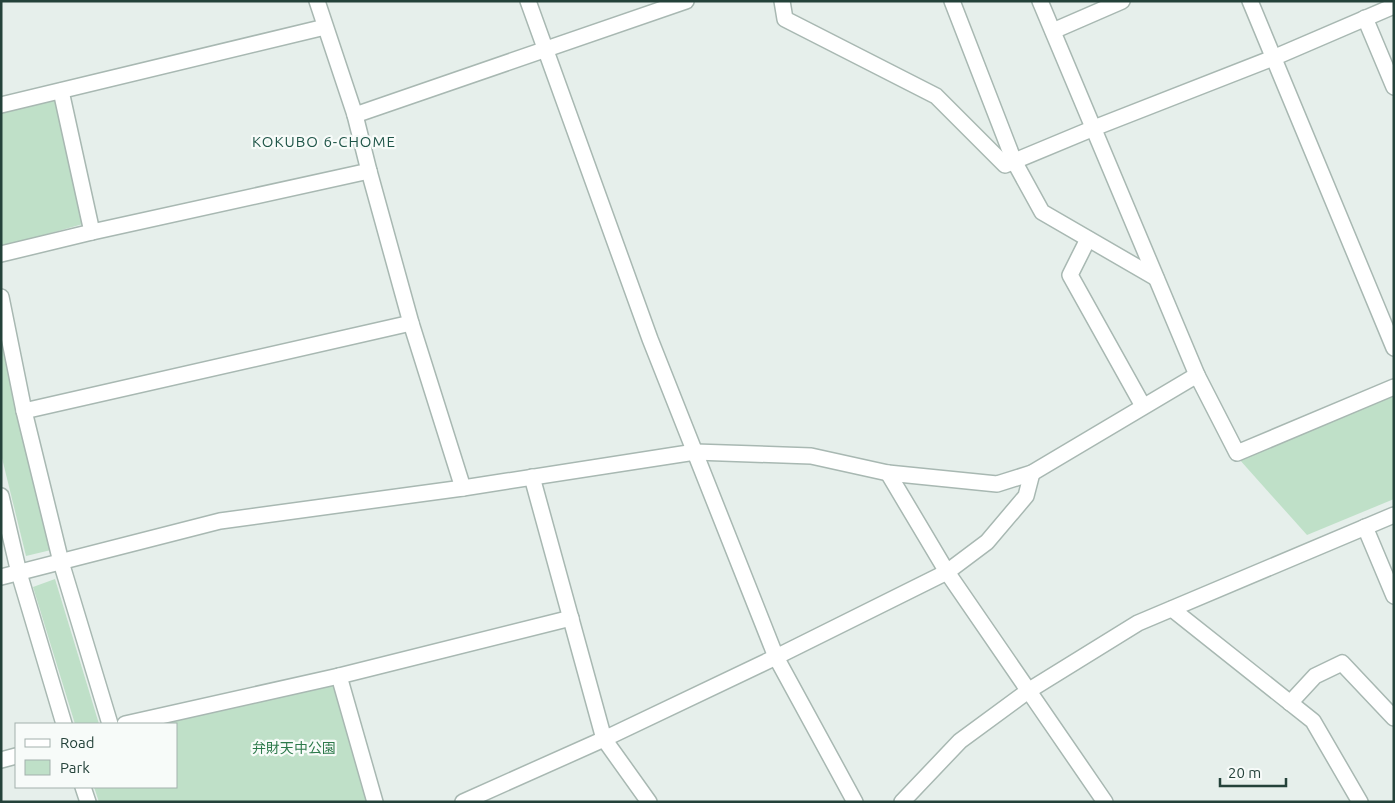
<svg xmlns="http://www.w3.org/2000/svg" width="1395" height="803" font-family="Ubuntu,'Noto Sans JP',sans-serif">
<style>
.green{fill:#bfe0c8}
.lines{fill:none;stroke-linecap:round;stroke-linejoin:round}
.minor-casing{stroke:#a8b8b2;stroke-width:18}
.tertiary-casing{stroke:#a8b8b2;stroke-width:18}
.minor{stroke:#fff;stroke-width:15}
.tertiary{stroke:#fff;stroke-width:15}
.labels{text-anchor:middle;stroke-width:4.5;stroke-linejoin:round;paint-order:stroke}
.park-label{font-size:14px;fill:#2d7a4b;stroke:#f7fbf9}
.neighbourhood-label{font-size:15px;letter-spacing:1px;fill:#1f5548;stroke:#f7fbf9}
</style>
<rect width="100%" height="100%" fill="#e6efeb"/>
<g class="green">
<path d="M55 100 83 224 1 247V112Z"/>
<path d="M1 333 51 550 26 556 1 454Z"/>
<path d="M1394 393V499L1307 535 1239 459Z"/>
<path d="M55 579 99 724H75L33 587Z"/>
<path d="M333 683 367 802H99L94 787H176V724H156Z"/>
</g>
<g class="lines">
<g class="minor-casing">
<g id="minor">
<path d="M317 1 355 115 369 171 411 323 463 488"/>
<path d="M782 1 785 19 936 96 1005 165 1094 128 1273 58 1394 6"/>
<path d="M952 1 1014 161 1042 212 1156 278"/>
<path d="M1040 1 1197 375"/>
<path d="M1250 1 1394 348"/>
<path d="M1365 18 1394 87"/>
<path d="M1053 31 1122 1"/>
<path d="M61 91 92 232"/>
<path d="M1 105 325 27"/>
<path d="M355 115 686 1"/>
<path d="M1088 239 1070 275 1143 406"/>
<path d="M1 254 92 232 369 171"/>
<path d="M1 297 24 411 61 562 110 724"/>
<path d="M24 411 411 323"/>
<path d="M888 473 947 572 1105 802"/>
<path d="M532 477 604 739 649 802"/>
<path d="M1 496 19 573 64 724"/>
<path d="M1365 527 1394 596"/>
<path d="M1 577 220 521 463 488 695 452 811 456 888 473 997 484 1032 473 1197 375 1237 453 1394 387"/>
<path d="M1172 609 1313 721 1360 802"/>
<path d="M339 676 375 802"/>
<path d="M1290 703 1315 676 1342 663 1394 718"/>
<path d="M125 724 339 676 571 618"/>
<path d="M1 760 16 756"/>
<path d="M83 787 88 802"/>
<path d="M463 802 604 739 776 657 947 572 987 542 1026 496 1032 473"/>
<path d="M902 802 960 741 1028 691 1138 623 1394 515"/>
</g>
</g>
<g class="tertiary-casing">
<path id="tertiary" d="M528 1 650 339 776 657 855 802"/>
</g>
<use href="#minor" class="minor"/>
<use href="#tertiary" class="tertiary"/>
</g>
<g class="labels">
<g class="park-label">
<text x="294" y="753">弁財天中公園</text>
</g>
<g class="neighbourhood-label">
<text x="324" y="147">KOKUBO 6-CHOME</text>
</g>
</g>
<rect width="1395" height="803" fill="none" stroke="#24423a" stroke-width="5"/>
<rect x="15" y="723" width="162" height="65" fill="#f7fbf9" stroke="#a3b1ad"/>
<rect x="25" y="739" width="25" height="8" fill="#ffffff" stroke="#a3b1ad"/>
<text x="60" y="748" font-size="15" fill="#24423a">Road</text>
<rect x="25" y="760" width="25" height="15" fill="#bfe0c8" stroke="#a3b1ad"/>
<text x="60" y="773" font-size="15" fill="#24423a">Park</text>
<path d="M1220 778v8h66v-8" fill="none" stroke="#24423a" stroke-width="2.5"/>
<text x="1228" y="778" font-size="15" fill="#24423a" stroke="#f7fbf9" stroke-width="4" paint-order="stroke">20 m</text>
</svg>
